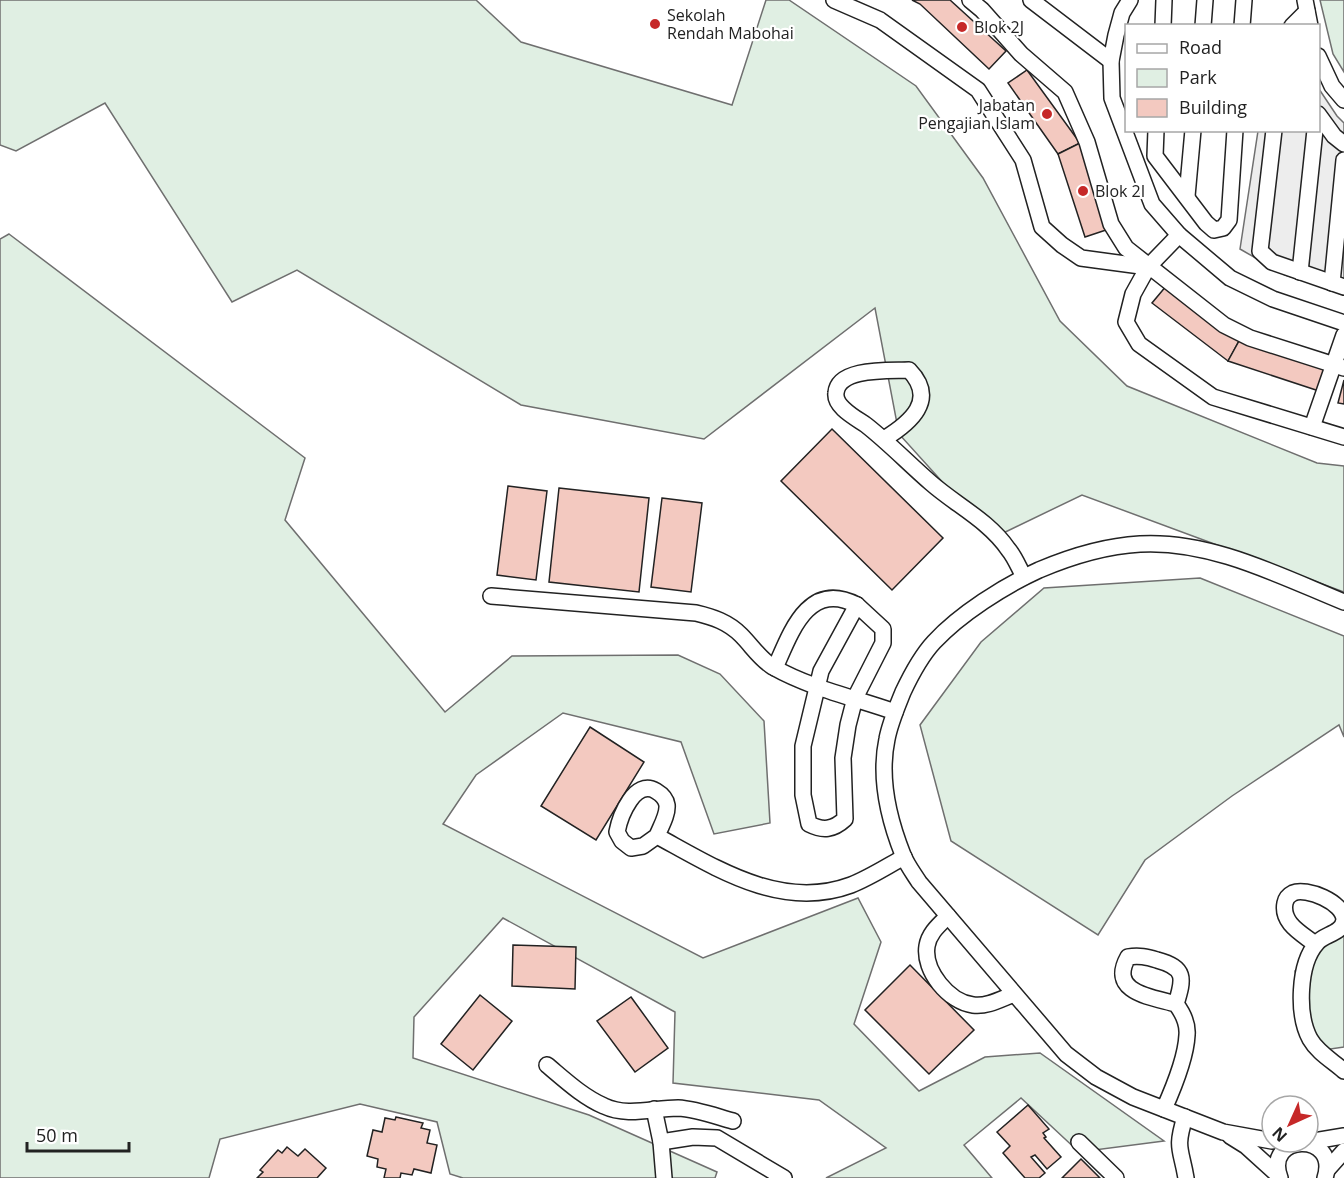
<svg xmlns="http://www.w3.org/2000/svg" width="1344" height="1178" font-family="'Open Sans',sans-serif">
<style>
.green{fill:#e0efe3;stroke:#6f6f6f;stroke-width:1.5}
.parking{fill:#ededed;stroke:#6f6f6f;stroke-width:1.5}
.building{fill:#f3c9c0;stroke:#222;stroke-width:1.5}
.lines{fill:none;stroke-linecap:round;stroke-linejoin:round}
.minor-casing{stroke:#222;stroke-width:18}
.minor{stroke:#fff;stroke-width:15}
.poi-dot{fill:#c62828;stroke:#fff;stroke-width:2}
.labels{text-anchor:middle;stroke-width:4.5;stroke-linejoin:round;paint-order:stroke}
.poi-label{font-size:16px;fill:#222;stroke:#fff;text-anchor:start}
</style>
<rect width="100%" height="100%" fill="#fff"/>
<g class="green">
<path d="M0 0H476L521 42 732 105 766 0H789L916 86 983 178 1060 321 1127 386 1317 463 1344 466V592L1082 495 993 538 899 434 875 308 704 439 521 405 297 270 232 302 105 103 16 151 0 145Z"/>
<path d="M1320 0H1344V72L1333 54Z"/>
<path d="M9 234 305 458 285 520 445 712 512 656 678 655 720 674 764 721 770 823 714 834 681 742 563 713 476 775 443 824 703 958 858 898 881 942 854 1024 919 1091 985 1057 1040 1053 1164 1141 1079 1152 1021 1098 964 1145 992 1178H826L886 1148 819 1100 673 1083 675 1012 503 918 414 1017 413 1058 589 1115 717 1172 715 1178H463L450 1174 437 1122 360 1104 220 1139 209 1178H0V239Z"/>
<path d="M1200 578 1344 636V737L1339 725 1232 796 1145 860 1098 935 951 841 920 725 981 642 1044 588Z"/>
<path d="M1344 923V1047L1317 1051 1295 971Z"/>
</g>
<path class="parking" d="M1319 89 1337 116 1344 123V293L1285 275 1240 249 1258 131 1318 130Z"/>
<g class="building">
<path d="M912 0H950L1006 51 989 69 920 4Z"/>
<path d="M1027 70 1080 143 1058 154 1008 83Z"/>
<path d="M1080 143 1109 229 1085 237 1058 154Z"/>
<path d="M1167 285 1239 341 1228 361 1152 303Z"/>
<path d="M1239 341 1325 369 1319 391 1228 361Z"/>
<path d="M1344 380V404L1338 403Z"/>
<path d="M832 429 943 538 892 590 781 481Z"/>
<path d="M508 486 547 491 536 580 497 575Z"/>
<path d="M559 488 649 498 639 592 549 582Z"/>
<path d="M662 498 702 503 691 592 651 587Z"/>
<path d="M590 727 644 762 596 840 541 806Z"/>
<path d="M513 945 576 947 575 989 512 986Z"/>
<path d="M910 965 974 1030 929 1074 865 1010Z"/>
<path d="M480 995 512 1021 473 1070 441 1044Z"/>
<path d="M631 997 668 1048 635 1072 597 1021Z"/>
<path d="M1028 1105 1049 1129 1043 1133 1046 1137 1044 1138 1061 1157 1047 1169 1035 1155 1031 1157 1045 1173 1039 1178H1025L1003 1153 1010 1146 997 1132Z"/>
<path d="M396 1117 423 1123 421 1128 430 1130 427 1143 437 1145 431 1173 414 1169 412 1175 401 1173 400 1178H384L386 1169 377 1167 378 1159 367 1156 373 1130 382 1132 385 1118 395 1120Z"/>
<path d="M287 1147 298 1156 305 1149 326 1168 317 1178H257L263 1172 260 1170 278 1150 282 1153Z"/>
<path d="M1081 1159 1100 1178H1062Z"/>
</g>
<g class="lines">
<g class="minor-casing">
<g id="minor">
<path d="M834 0 880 20 978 90 1023 160 1042 227 1062 245 1081 258 1148 267"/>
<path d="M970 0 982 10 1021 54 1065 92 1087 142 1111 224 1126 248 1224 325 1250 338 1344 368"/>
<path d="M1031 0 1111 61"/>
<path d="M1130 0 1122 13 1116 35 1111 61 1112 98 1152 204 1179 235 1230 278 1273 299 1344 323"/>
<path d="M1305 0 1310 26"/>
<path d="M1163 26 1164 0"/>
<path d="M1203 26 1205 0"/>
<path d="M1242 26 1244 0"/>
<path d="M1292 26 1307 11"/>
<path d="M1318 56 1332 86 1344 100"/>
<path d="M1318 114 1334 136 1344 144"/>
<path d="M1156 130 1155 156 1206 223 1214 230 1223 228 1229 220 1235 130"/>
<path d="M1274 130 1260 251 1272 262 1344 287"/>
<path d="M1187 196 1193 130"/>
<path d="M1179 235 1148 267 1133 294 1126 322 1139 344 1213 397 1344 437"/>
<path d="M1300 272 1315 130"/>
<path d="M1332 283 1344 160"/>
<path d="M1312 427 1344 335"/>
<path d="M884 439C910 423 938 400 909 370 890 371 838 367 836 393 834 407 856 418 866 425 889 443 909 464 931 483 956 505 989 521 1008 549 1015 557 1019 568 1024 577"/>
<path d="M491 596 696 613C713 617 728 622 741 635 752 646 760 659 773 667 810 688 855 698 895 712"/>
<path d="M857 605 883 629V643L855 698 848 725 843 758 845 819C833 830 823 831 809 824L803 795V746L821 671Z"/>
<path d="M775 668C791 632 808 580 857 605"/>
<path d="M657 836C660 828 668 815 667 805 666 798 661 794 656 791 635 778 620 816 617 832L622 841 631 848 643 846 657 836C716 868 781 911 851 885 869 878 886 867 904 857"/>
<path d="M948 916C939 925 929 933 927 946 923 971 949 1002 973 1005 987 1007 1001 999 1014 994"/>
<path d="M1315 944C1301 933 1281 923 1285 903 1286 898 1289 895 1293 893 1306 887 1344 902 1344 920 1342 934 1324 934 1317 943 1298 964 1297 1015 1310 1039 1318 1053 1333 1061 1344 1071"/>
<path d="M547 1065C565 1080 583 1097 604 1106 627 1117 653 1108 678 1108 696 1109 715 1116 733 1121"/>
<path d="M654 1109 661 1142 664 1178"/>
<path d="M1164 1109C1173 1089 1186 1057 1187 1035 1188 1024 1182 1012 1176 1004 1152 997 1108 993 1128 957 1139 955 1147 957 1157 960 1186 968 1184 978 1176 1004"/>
<path d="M1185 1117C1175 1149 1181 1148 1186 1178"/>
<path d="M1230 1136 1246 1146 1278 1175"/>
<path d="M1272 1141 1223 1132 1133 1097 1096 1077 1066 1054 919 882C914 874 907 865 903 855 889 820 879 777 887 739 890 723 897 707 903 692 911 675 921 656 934 642 960 614 1004 586 1039 570 1072 556 1104 546 1140 544 1211 540 1280 576 1344 602"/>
<path d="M661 1142 693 1137 717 1138 784 1178"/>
<path d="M1079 1142 1116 1178"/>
<path d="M1308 1142 1344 1136"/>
<path d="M1327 1170 1344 1151"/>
<path d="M1280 1178C1263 1133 1340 1131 1325 1178"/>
</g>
</g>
<use href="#minor" class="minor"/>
</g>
<g class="poi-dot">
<circle cx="655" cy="24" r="6"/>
<circle cx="962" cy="27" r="6"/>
<circle cx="1047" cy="114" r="6"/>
<circle cx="1083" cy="191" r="6"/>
</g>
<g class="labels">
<g class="poi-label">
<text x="667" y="21">Sekolah<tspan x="667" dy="18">Rendah Mabohai</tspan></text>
<text x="974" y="33">Blok 2J</text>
<text x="1035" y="111" text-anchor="end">Jabatan<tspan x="1035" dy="18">Pengajian Islam</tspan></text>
<text x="1095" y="197">Blok 2I</text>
</g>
</g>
<rect x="1125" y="24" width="195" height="108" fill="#ffffff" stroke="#a7a7a7" stroke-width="1.5"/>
<rect x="1137" y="44" width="30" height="9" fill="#ffffff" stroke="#a7a7a7" stroke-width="1.5"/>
<text x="1179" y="54" font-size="18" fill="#222222">Road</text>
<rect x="1137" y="69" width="30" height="18" fill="#e0efe3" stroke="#a7a7a7" stroke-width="1.5"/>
<text x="1179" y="84" font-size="18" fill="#222222">Park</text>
<rect x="1137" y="99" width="30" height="18" fill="#f3c9c0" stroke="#a7a7a7" stroke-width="1.5"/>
<text x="1179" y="114" font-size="18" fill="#222222">Building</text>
<g transform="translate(1290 1124) rotate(225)"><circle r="28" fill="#ffffff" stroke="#a7a7a7" stroke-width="1.5"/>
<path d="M0-4.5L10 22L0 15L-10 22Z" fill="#c62828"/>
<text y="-9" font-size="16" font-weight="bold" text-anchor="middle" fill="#222222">N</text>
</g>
<path d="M27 1142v9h102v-9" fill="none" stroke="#222222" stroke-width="3"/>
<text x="36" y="1142" font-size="18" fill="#222222" stroke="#ffffff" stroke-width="4.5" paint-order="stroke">50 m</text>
</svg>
